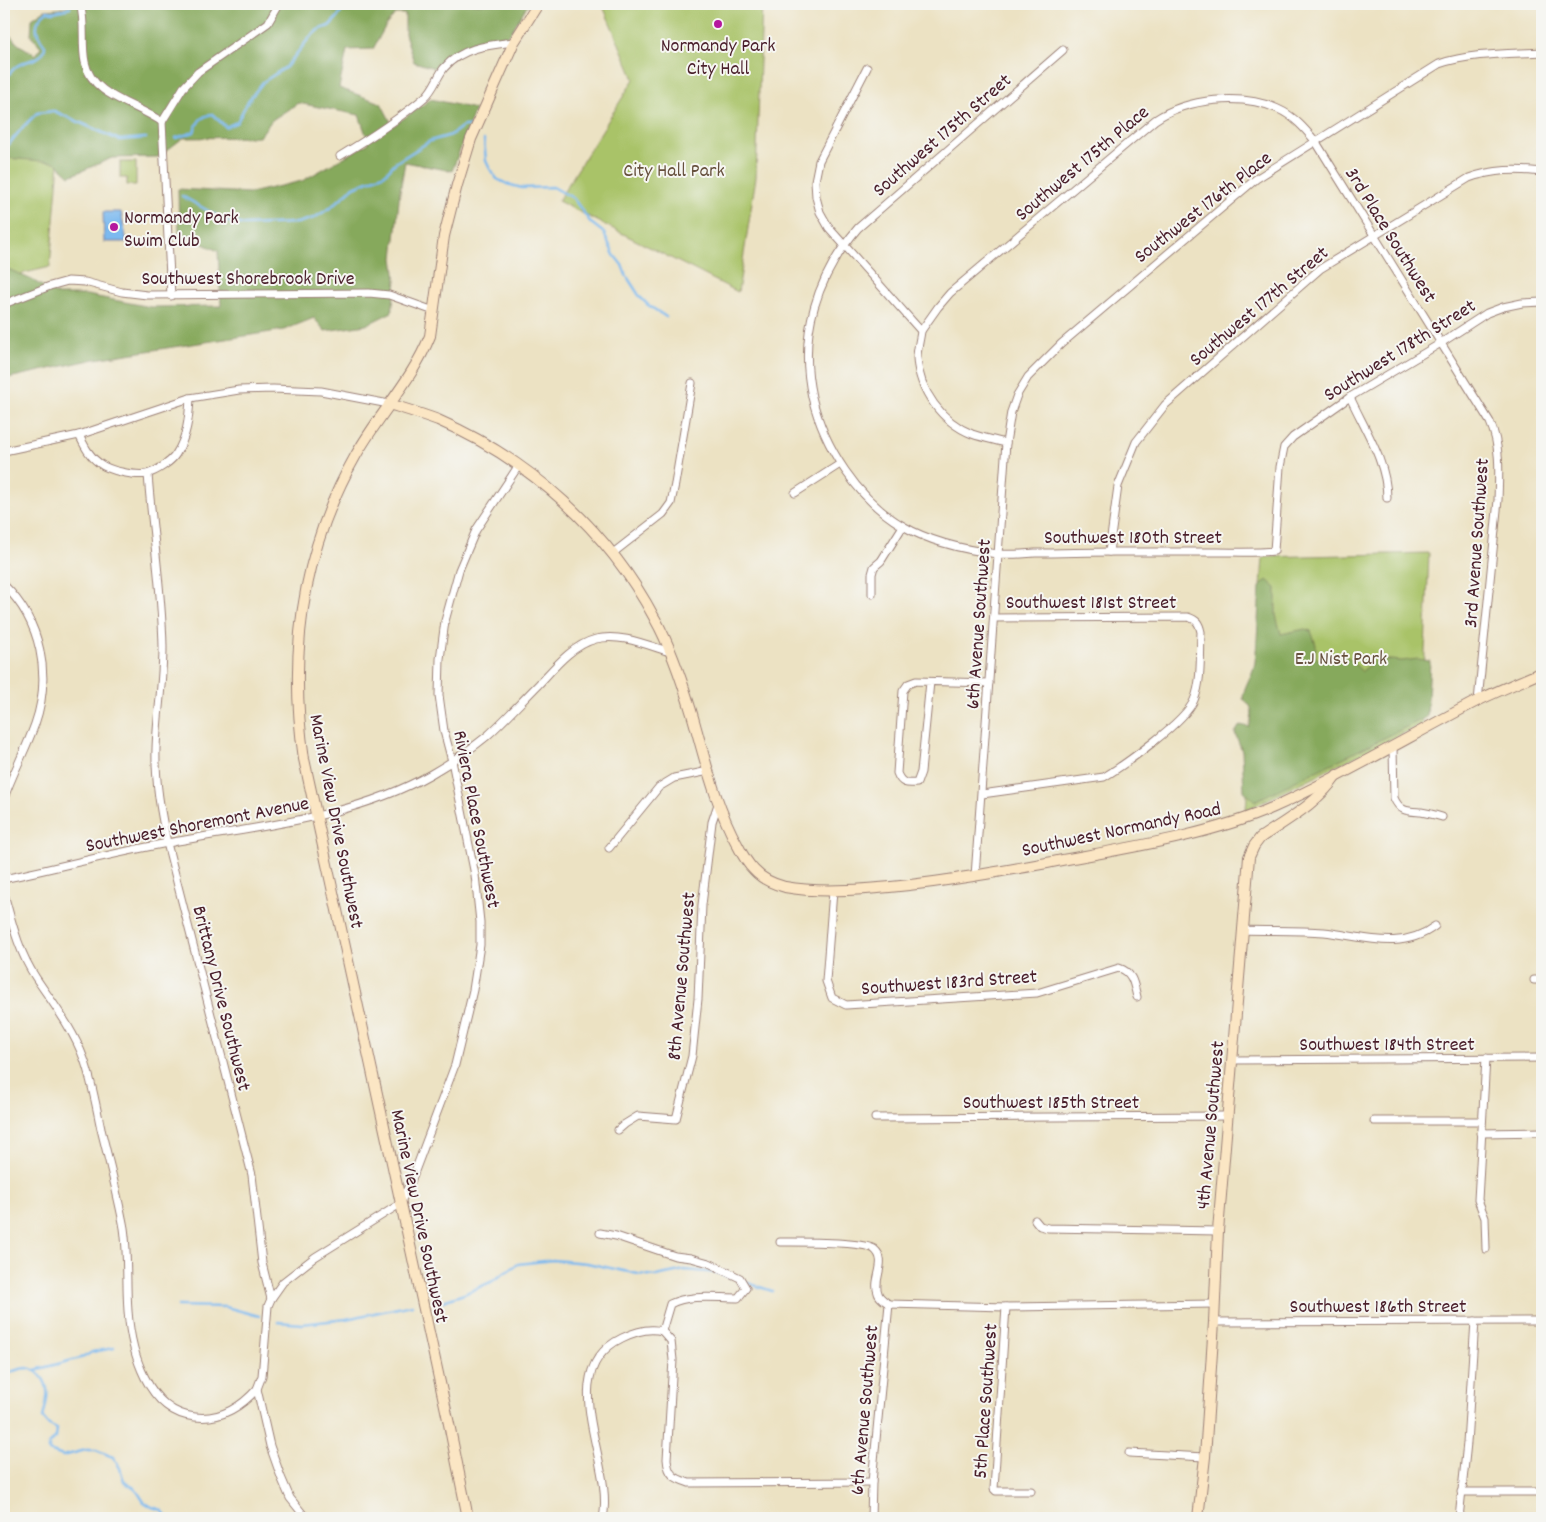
<svg xmlns="http://www.w3.org/2000/svg" width="1546" height="1522" font-family="Dekko,sans-serif">
<style>
.green{fill:#a9c368;stroke:#7a714a}
.forest{fill:#86a95c;stroke:#686444}
.water{fill:#7cb9ef;stroke:#636c8d}
.lines{fill:none;stroke-linecap:round;stroke-linejoin:round}
.stream{stroke:#7cb9ef;stroke-width:2.5}
.street-casing{stroke:#9b8077;stroke-width:9}
.secondary-casing{stroke:#9b8077;stroke-width:12}
.street{stroke:#fff;stroke-width:7}
.secondary{stroke:#fbe6c4;stroke-width:10}
.poi-dot{fill:#b5179e;stroke:#f6f6f2;stroke-width:2}
.labels{text-anchor:middle;stroke-width:4;stroke-linejoin:round;paint-order:stroke}
.poi-label{font-size:20px;fill:#4a1f2b;stroke:#f6f6f2}
.street-label{font-size:20px;fill:#4a1f2b;stroke:#f6f6f2}
.park-label{font-size:20px;fill:#66503d;stroke:#f6f6f2}
</style>
<rect width="100%" height="100%" fill="#f6f6f2"/>
<filter id="ink" filterUnits="userSpaceOnUse"><feTurbulence type="fractalNoise" baseFrequency=".02" numOctaves="2"/><feDisplacementMap in="SourceGraphic" scale="10" xChannelSelector="R" yChannelSelector="G"/><feConvolveMatrix kernelMatrix="1 2 1 2 8 2 1 2 1" color-interpolation-filters="sRGB"/></filter>
<filter id="wash" filterUnits="userSpaceOnUse"><feTurbulence type="fractalNoise" baseFrequency=".0096" numOctaves="4" result="noise"/><feDisplacementMap in="SourceGraphic" scale="20" xChannelSelector="R" yChannelSelector="G"/><feGaussianBlur stdDeviation="1.12" result="paint"/><feColorMatrix in="noise" values="0 0 0 0 0 0 0 0 0 0 0 0 0 0 0 0 0 1.4 0 .05"/><feComposite in="paint" operator="in"/></filter>
<g filter="url(#wash)">
<rect width="100%" height="100%" fill="#ece2c3"/>
<g class="green">
<path d="M602 4H762L756 177 738 292 558 201 634 79Z"/>
<path d="M64 104 50 267 4 278V105Z"/>
<path d="M120 162H136V185H127V178H120Z"/>
<path d="M1429 553 1422 724 1246 810 1263 557Z"/>
</g>
<g class="forest">
<path d="M74 4H530L525 9 509 35 473 42 452 53 434 68 414 62 405 34V14H395L386 25 373 49 347 50 339 88 381 103 393 126 431 99 475 109 452 171 405 162 400 191 393 258 396 280 392 312 366 325 325 331 314 318 284 330 95 359 4 379V267L32 280 58 295H87L151 307 221 306 218 251 179 233 178 189 250 193 302 181 369 143 359 115 298 103 272 120 259 137 183 138 158 157 112 158 70 176 55 162 6 158 4 173V29L18 44 36 55 41 47 31 35 32 19 45 10 58 9Z"/>
<path d="M1267 580 1276 588V615L1281 634 1305 629 1311 631 1316 645 1315 656 1319 660 1325 661 1331 654C1337 655 1345 655 1349 658 1354 662 1357 668 1362 671L1377 659 1402 661 1418 659 1430 661 1427 717 1255 801 1244 791 1242 751 1235 733 1240 725 1249 727C1253 715 1254 706 1243 699 1243 686 1253 676 1255 662 1258 637 1258 611 1260 587Z"/>
</g>
<path class="water" d="M103 212H121L127 242H104Z"/>
<g class="lines">
<g class="stream">
<path d="M4 81C8 75 12 70 17 66 27 59 44 61 45 46 35 32 32 23 47 11L53 12 70 8"/>
<path d="M176 138 194 132C198 121 200 117 212 114L226 127 237 122 248 101 263 82 286 67 310 37 318 30 329 26 337 18 346 4"/>
<path d="M484 140 486 161 490 169 497 179 507 184 522 188 553 187 573 198 591 223 604 233 614 255 622 265 626 275 640 297 648 305 666 317"/>
<path d="M4 147 9 144 23 127 37 113 54 111 119 140 146 138"/>
<path d="M182 196 226 221 244 225 297 223 314 218 330 208 354 187 385 174 395 163 430 141 451 135 463 126H470"/>
<path d="M745 1282 772 1291"/>
<path d="M440 1302 464 1294 491 1282 518 1264 553 1260 587 1263 638 1274 656 1276 685 1270 718 1273 730 1277"/>
<path d="M178 1306 226 1307 259 1316"/>
<path d="M278 1322 302 1324 346 1319 412 1305"/>
<path d="M35 1370 84 1357 92 1352 114 1348"/>
<path d="M4 1374C11 1372 20 1368 27 1368 33 1369 37 1371 41 1376 52 1389 46 1403 43 1418L49 1425 57 1429 56 1438 49 1444V1451L63 1456 86 1450H96L113 1457 120 1468 124 1481 127 1484 135 1488 144 1502 152 1507 162 1510 168 1518"/>
</g>
</g>
</g>
<g filter="url(#ink)">
<g class="lines">
<g class="street-casing">
<g id="street">
<path d="M80 4C86 23 81 43 85 62 91 96 137 104 162 122"/>
<path d="M1063 50 858 228C817 276 798 334 812 397 824 447 858 500 903 526 930 542 967 550 997 554 1010 555 1023 554 1035 553 1062 553 1088 552 1115 552 1149 552 1183 552 1217 552 1236 552 1255 553 1274 551L1280 467 1284 447 1293 437 1350 397 1441 343 1487 313 1503 307 1522 303 1542 302"/>
<path d="M867 68 819 161 815 181 816 197 820 212 829 228 921 331C920 340 917 349 917 358 919 391 942 422 972 434 983 438 995 440 1006 443"/>
<path d="M162 122 171 296"/>
<path d="M162 122 183 88 198 72 268 23 279 4"/>
<path d="M340 156C370 138 399 119 425 97 434 89 437 77 444 68 462 47 489 45 514 42"/>
<path d="M4 304 50 286 68 281 85 282 122 292 147 295 369 293 389 295 434 311"/>
<path d="M921 331 938 307 950 293 1155 120C1187 98 1242 93 1278 109 1294 116 1305 129 1316 142L1490 422C1501 447 1499 473 1498 500L1478 701"/>
<path d="M1350 397C1365 430 1387 462 1387 498"/>
<path d="M79 435C84 445 89 456 99 463 109 471 135 476 147 474 157 471 171 462 176 454 187 437 189 418 190 398"/>
<path d="M4 451 79 435 190 398 239 390 273 389 321 391 389 404"/>
<path d="M148 474C152 531 162 589 163 647 163 682 157 715 156 749 155 782 161 812 167 843L252 1175 262 1263 271 1299 268 1306 263 1365 262 1376 257 1389 270 1446 281 1477 290 1498 306 1518"/>
<path d="M795 493 840 464"/>
<path d="M1109 552 1118 486 1136 442 1165 405 1320 269 1469 178C1494 169 1517 169 1542 172"/>
<path d="M613 553 663 514 671 503 675 484 692 383"/>
<path d="M4 585C41 621 52 675 35 724 26 749 13 773 4 798"/>
<path d="M872 594V574L874 567 881 561 903 526"/>
<path d="M930 682 921 772 917 783C907 784 901 784 897 773L903 691 908 684 916 681 989 683"/>
<path d="M1393 747 1394 798C1400 812 1408 811 1421 812 1428 813 1435 815 1442 817"/>
<path d="M982 794 1104 777C1124 765 1186 721 1194 700 1202 682 1200 652 1201 632 1199 623 1197 620 1188 617L994 618"/>
<path d="M609 848 659 787 674 778 709 771"/>
<path d="M975 876 1006 443 1011 412 1017 395 1028 377 1061 344 1256 179 1439 64C1472 53 1507 54 1542 52"/>
<path d="M4 879C60 867 117 852 173 842 260 826 354 818 431 774 450 763 470 750 487 736 505 720 521 702 538 685 554 668 572 645 596 639 620 633 647 645 670 652"/>
<path d="M833 891 826 981 832 998 846 1005 1037 993 1119 968C1133 972 1134 985 1137 997"/>
<path d="M4 894C12 923 19 953 36 978 54 1005 73 1029 84 1059 92 1081 96 1106 101 1129 109 1162 118 1195 124 1228 128 1256 126 1284 128 1311 131 1351 147 1412 195 1417 220 1420 240 1408 257 1389"/>
<path d="M1242 930C1269 931 1297 930 1324 932 1362 936 1401 952 1435 926"/>
<path d="M1534 980H1542"/>
<path d="M1486 1058 1478 1200 1485 1218 1486 1249"/>
<path d="M1233 1060 1542 1058"/>
<path d="M875 1118 1228 1116"/>
<path d="M1374 1121H1482"/>
<path d="M618 1130 625 1124 638 1116 676 1119 692 1056 698 999 702 905 712 822 718 804"/>
<path d="M1481 1133 1542 1132"/>
<path d="M1035 1220 1040 1226 1048 1228 1218 1231"/>
<path d="M600 1233 616 1236 675 1256 691 1258 709 1263 740 1278 746 1288 738 1298C715 1298 690 1294 670 1304L662 1331"/>
<path d="M780 1242C796 1242 863 1241 874 1249 889 1261 872 1279 878 1293 879 1298 885 1301 889 1304"/>
<path d="M271 1299 283 1282 315 1257 400 1204 412 1179 455 1065 473 990 480 945V922L475 875 452 761 444 731 439 695 440 659 445 621 459 570 476 530 519 465"/>
<path d="M889 1304 1006 1307 1214 1304"/>
<path d="M1006 1307 994 1489 996 1491H1031"/>
<path d="M1214 1322 1542 1321"/>
<path d="M662 1331 671 1341 673 1360 667 1459C668 1476 675 1478 689 1483L872 1482"/>
<path d="M1129 1453 1205 1457"/>
<path d="M1461 1492H1542"/>
<path d="M603 1518C615 1463 552 1372 622 1338 634 1332 648 1327 662 1331"/>
<path d="M871 1518 872 1482 889 1304"/>
<path d="M1459 1518 1467 1443 1475 1321"/>
</g>
</g>
<g class="secondary-casing">
<g id="secondary">
<path d="M389 404C405 409 422 414 438 420 530 460 608 530 655 619 671 647 683 684 692 714 705 759 715 805 738 846 742 854 747 863 754 870 762 879 773 884 785 887 812 892 839 891 866 889 927 885 987 874 1047 863 1120 849 1206 837 1274 807 1343 776 1408 737 1475 702 1497 691 1520 682 1542 672"/>
<path d="M468 1518 449 1424 304 759C288 651 302 550 356 455 379 414 413 379 430 336L444 236 457 185 471 139 514 42 538 4"/>
<path d="M1198 1518 1205 1457 1214 1322 1218 1231 1249 857 1254 846 1260 838C1288 819 1318 803 1337 775"/>
</g>
</g>
<use href="#street" class="street"/>
<use href="#secondary" class="secondary"/>
</g>
</g>
<g class="poi-dot">
<circle cx="718" cy="24" r="5"/>
<circle cx="114" cy="227" r="5"/>
</g>
<g class="labels">
<g class="poi-label">
<text x="718" y="51">Normandy Park<tspan x="718" dy="23">City Hall</tspan></text>
<text x="124" y="223" text-anchor="start">Normandy Park<tspan x="124" dy="23">Swim Club</tspan></text>
</g>
<g class="street-label">
<text transform="translate(941 134) rotate(-41)" y="7">Southwest 175th Street</text>
<text transform="translate(1081 162) rotate(-40)" y="7">Southwest 175th Place</text>
<text transform="translate(1202 206) rotate(-38)" y="7">Southwest 176th Place</text>
<text transform="translate(1392 234) rotate(58)" y="7">3rd Place Southwest</text>
<text x="248" y="284">Southwest Shorebrook Drive</text>
<text transform="translate(1258 305) rotate(-40)" y="7">Southwest 177th Street</text>
<text transform="translate(1399 349) rotate(-32)" y="7">Southwest 178th Street</text>
<text x="1133" y="543">Southwest 180th Street</text>
<text transform="translate(1475 543) rotate(-86)" y="7">3rd Avenue Southwest</text>
<text x="1091" y="608">Southwest 181st Street</text>
<text transform="translate(977 624) rotate(-86)" y="7">6th Avenue Southwest</text>
<text transform="translate(478 819) rotate(79)" y="7">Riviera Place Southwest</text>
<text transform="translate(338 821) rotate(79)" y="7">Marine View Drive Southwest</text>
<text transform="translate(197 823) rotate(-11)" y="7">Southwest Shoremont Avenue</text>
<text transform="translate(1121 828) rotate(-12)" y="7">Southwest Normandy Road</text>
<text transform="translate(680 976) rotate(-85)" y="7">8th Avenue Southwest</text>
<text transform="translate(949 981) rotate(-4)" y="7">Southwest 183rd Street</text>
<text transform="translate(223 998) rotate(76)" y="7">Brittany Drive Southwest</text>
<text x="1387" y="1050">Southwest 184th Street</text>
<text x="1051" y="1108">Southwest 185th Street</text>
<text transform="translate(1209 1125) rotate(-85)" y="7">4th Avenue Southwest</text>
<text transform="translate(421 1216) rotate(78)" y="7">Marine View Drive Southwest</text>
<text x="1378" y="1312">Southwest 186th Street</text>
<text transform="translate(984 1401) rotate(-86)" y="7">5th Place Southwest</text>
<text transform="translate(863 1410) rotate(-85)" y="7">6th Avenue Southwest</text>
</g>
<g class="park-label">
<text x="674" y="176">City Hall Park</text>
<text x="1341" y="664">E.J Nist Park</text>
</g>
</g>
<rect width="1546" height="1522" fill="none" stroke="#f6f6f2" stroke-width="20"/>
</svg>
